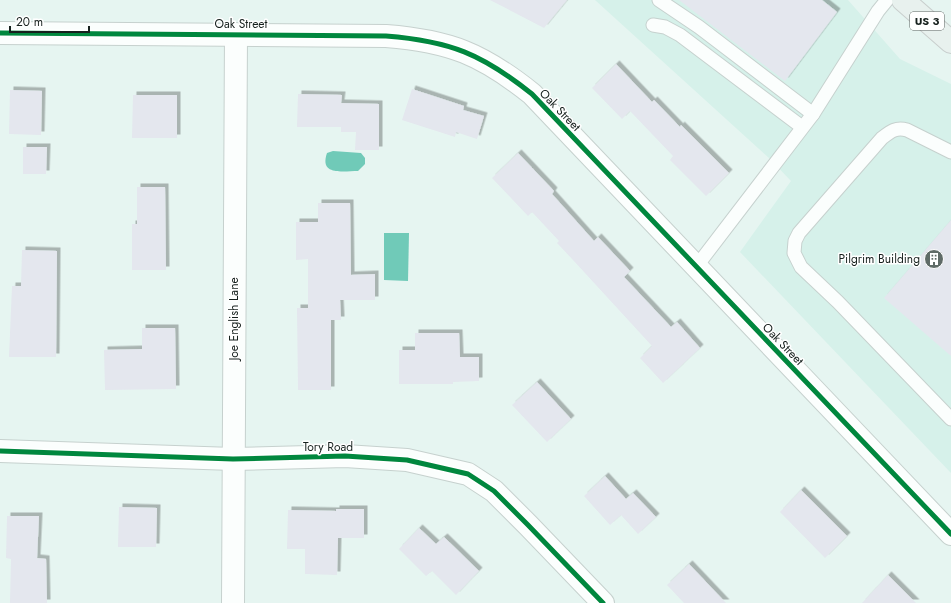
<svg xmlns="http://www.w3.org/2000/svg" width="951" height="603" font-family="Jost,sans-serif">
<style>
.built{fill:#d6f1ea}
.water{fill:#70cab8}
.building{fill:#e4e7ee;filter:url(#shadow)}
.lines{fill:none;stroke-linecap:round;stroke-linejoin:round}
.service-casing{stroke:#c6d1ce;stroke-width:15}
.minor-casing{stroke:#c6d1ce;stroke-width:24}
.primary-casing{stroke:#c8cecd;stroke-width:24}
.service{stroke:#fbfefd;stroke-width:13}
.minor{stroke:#fbfefd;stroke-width:22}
.primary{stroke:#e8f1ee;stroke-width:22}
.cycleway-casing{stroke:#fff;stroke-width:8}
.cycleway{stroke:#00873e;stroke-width:5}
.labels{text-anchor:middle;stroke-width:3;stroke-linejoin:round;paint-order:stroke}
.shield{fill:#fff;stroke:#5c6361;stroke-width:1}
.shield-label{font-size:11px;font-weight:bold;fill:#16201d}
.street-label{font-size:12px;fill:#16201d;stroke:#fff}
.poi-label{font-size:12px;fill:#16201d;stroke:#fff;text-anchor:end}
</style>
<defs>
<filter id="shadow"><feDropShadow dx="3.5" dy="-3.5" stdDeviation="0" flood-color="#0004"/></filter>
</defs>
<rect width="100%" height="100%" fill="#e6f5f1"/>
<path class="built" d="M595 0H848L900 59 951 84V473L740 252 791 181 769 158Z"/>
<g class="water">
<path d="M333 151 361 153 365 158V164L358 171C343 171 319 176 327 153Z"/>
<path d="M384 233H409L408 281 384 280Z"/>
</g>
<g class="building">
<path d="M490 0H567L544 28Z"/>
<path d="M679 0H822L837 12 785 81Z"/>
<path d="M616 64 652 102 654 100 680 127 681 125 729 173 706 196 670 160 673 156 630 111 622 119 592 88Z"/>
<path d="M412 89 464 106 463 110 484 116 477 139 456 132 455 137 402 120Z"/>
<path d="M10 90 42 91 41 135 9 134Z"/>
<path d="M298 94 342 95 341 103 379 104V150H355L356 132H341V127H297Z"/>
<path d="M133 95H177V138H132Z"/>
<path d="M23 147H47L46 174H23Z"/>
<path d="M518 153 554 191 552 194 594 241 598 237 630 271 624 277 671 327 677 322 700 348 663 383 640 358 652 346 573 260 557 243 559 241 532 212 528 216 492 178Z"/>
<path d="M137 187H165L166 270H132V224H137Z"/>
<path d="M318 203H350L351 275 375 274V300H340L341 320H331V390H298L297 308H308V259L296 260V222H318Z"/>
<path d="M951 220V356L884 298Z"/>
<path d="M22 250 57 251 56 357H9L12 286H21Z"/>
<path d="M142 328H175L176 389 105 390 104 350 142 349Z"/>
<path d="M415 333H459L460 357H479V381L453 382V384H399V350H415Z"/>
<path d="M537 382 571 419 547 442 512 405Z"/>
<path d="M605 476 626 499 633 493 656 517 638 534 621 515 610 525 584 496Z"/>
<path d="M801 490 847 536 825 558 780 512Z"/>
<path d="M119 507 157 508 156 547H118Z"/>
<path d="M336 509H364V538H338L337 575 305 574V549H287L288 510 336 511Z"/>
<path d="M7 516H39L37 558 46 559 47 603H10L11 559 6 558Z"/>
<path d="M419 528 436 544 444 537 479 571 456 595 432 571 426 576 399 549Z"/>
<path d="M689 564 726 603H684L667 585Z"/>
<path d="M888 575 916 603H862Z"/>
</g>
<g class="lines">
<g class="service-casing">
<g id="service">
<path d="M659 0 699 27 813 114"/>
<path d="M653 25 665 27 680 35 802 127"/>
<path d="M951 152 907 130C896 127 891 131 882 138L799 233 795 241 794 253 801 267 838 302 951 419"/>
<path d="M696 267 813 114 878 11 887 0"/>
</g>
</g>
<g class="minor-casing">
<g id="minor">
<path d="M0 33 386 36C450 41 482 54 532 94L951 534"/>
<path d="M0 451 233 459 345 456 407 460 468 474 494 491 528 525 603 603"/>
<path d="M233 603 236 34"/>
</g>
</g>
<g class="primary-casing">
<path id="primary" d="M903 0 951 42"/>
</g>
<use href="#service" class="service"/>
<use href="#minor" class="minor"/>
<use href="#primary" class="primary"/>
<g class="cycleway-casing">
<g id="cycleway">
<path d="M0 33 386 36C450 41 482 54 532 94L951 534"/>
<path d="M0 451 233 459 345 456 407 460 468 474 494 491 528 525 603 603"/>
</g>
</g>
<use href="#cycleway" class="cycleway"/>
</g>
<defs>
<g id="building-disc" transform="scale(1)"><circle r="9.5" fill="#5f6b67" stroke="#fff"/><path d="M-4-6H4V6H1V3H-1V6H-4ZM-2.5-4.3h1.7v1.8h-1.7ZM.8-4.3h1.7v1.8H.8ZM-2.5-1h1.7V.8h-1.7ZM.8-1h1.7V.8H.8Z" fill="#fff"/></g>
</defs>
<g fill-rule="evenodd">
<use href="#building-disc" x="934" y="259"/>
</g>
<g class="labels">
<rect class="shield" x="910" y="12" width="34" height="18" rx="3"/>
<g class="shield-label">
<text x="927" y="25">US 3</text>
</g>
<g class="street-label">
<text x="241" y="28">Oak Street</text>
<text transform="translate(560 110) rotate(46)" y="4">Oak Street</text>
<text transform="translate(234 319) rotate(-90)" y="4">Joe English Lane</text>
<text transform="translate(783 344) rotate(46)" y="4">Oak Street</text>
<text x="328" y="451">Tory Road</text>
</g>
<g class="poi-label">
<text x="920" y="263">Pilgrim Building</text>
</g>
</g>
<path d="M10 26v6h79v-6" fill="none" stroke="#16201d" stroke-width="2"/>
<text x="16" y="26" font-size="12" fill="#16201d" stroke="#ffffff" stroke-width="3" paint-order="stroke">20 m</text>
</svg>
